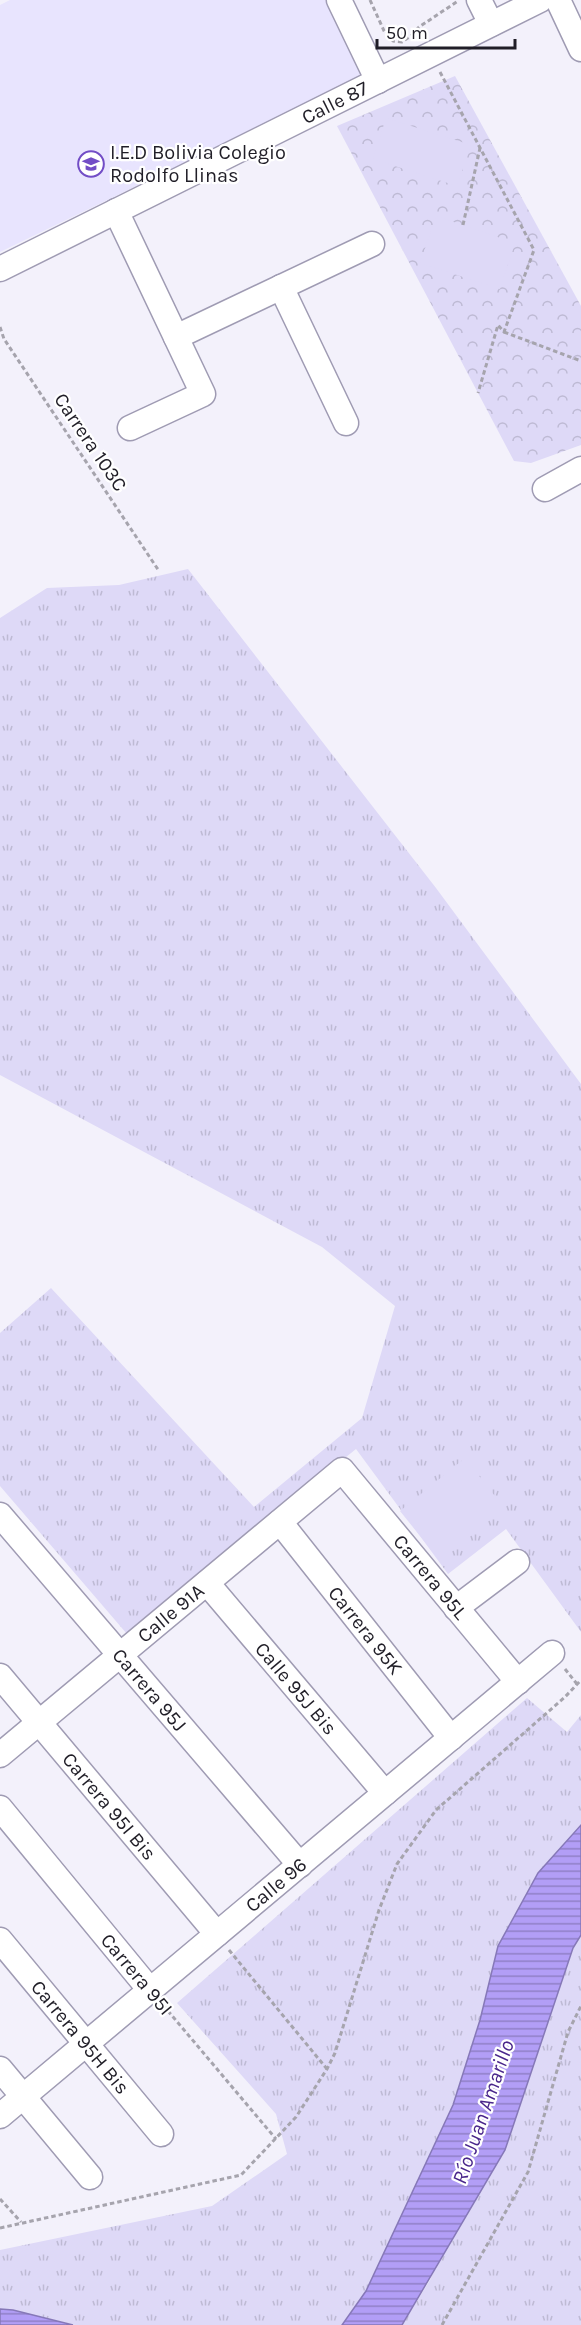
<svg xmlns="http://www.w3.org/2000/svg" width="581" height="2325" font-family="Karla,sans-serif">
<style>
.built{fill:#e8e4fe}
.grass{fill:url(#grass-tufts)}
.forest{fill:url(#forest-crowns)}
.garden{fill:#ded9f7}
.water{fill:url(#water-rules);stroke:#8678b8;stroke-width:1.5}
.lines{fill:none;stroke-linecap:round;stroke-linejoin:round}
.minor-casing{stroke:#9f9bb3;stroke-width:27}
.path{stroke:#a6a4ad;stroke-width:3;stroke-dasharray:4.5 3;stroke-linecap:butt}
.minor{stroke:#fff;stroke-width:24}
.labels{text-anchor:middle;stroke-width:4.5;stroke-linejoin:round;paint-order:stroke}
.street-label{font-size:20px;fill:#201e27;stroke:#fff}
.poi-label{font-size:20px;fill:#201e27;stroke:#fff;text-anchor:start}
.water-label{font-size:21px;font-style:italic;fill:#49268b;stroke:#fff}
</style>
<defs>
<pattern id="grass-tufts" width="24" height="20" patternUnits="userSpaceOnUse" patternTransform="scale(1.5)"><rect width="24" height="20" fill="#ded9f7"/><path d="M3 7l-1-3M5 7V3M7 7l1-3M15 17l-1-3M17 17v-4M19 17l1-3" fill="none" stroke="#bebad4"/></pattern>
<pattern id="forest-crowns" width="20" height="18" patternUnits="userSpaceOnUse" patternTransform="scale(1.5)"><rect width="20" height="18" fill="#ded9f7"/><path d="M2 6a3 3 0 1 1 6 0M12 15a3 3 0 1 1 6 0" fill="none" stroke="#bebad4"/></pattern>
<pattern id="water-rules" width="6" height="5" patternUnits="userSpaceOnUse" patternTransform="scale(1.5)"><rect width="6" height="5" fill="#b29ef6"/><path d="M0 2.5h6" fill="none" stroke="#9080c7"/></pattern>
</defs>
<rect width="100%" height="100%" fill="#f3f1fb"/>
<path class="built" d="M10 0H326L363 76 0 252V5Z"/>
<g class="grass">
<path d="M188 569 436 888 581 1084V1632L506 1529 448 1574 356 1449 127 1634 0 1486V1333L51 1288 254 1507 362 1418 395 1306 322 1247 0 1075V618L47 588 119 585Z"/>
<path d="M527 1698 567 1732 581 1715V1825L538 1873 498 1946 480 2020 453 2105 366 2291 342 2325H75L13 2310 0 2309V2250L212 2206 287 2154 276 2114 177 2003Z"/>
<path d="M581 1935V2325H402L430 2280 573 1948Z"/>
</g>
<path class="forest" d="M455 76 581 306V445L531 463 514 461 337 126Z"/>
<g class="garden">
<path d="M386 118 471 145 457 186 373 159Z"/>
<path d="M436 216 515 243 500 289 420 263Z"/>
<path d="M465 1458 498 1500 433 1552 400 1511Z"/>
</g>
<g class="water">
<path d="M581 1825V1935L573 1948 505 2150 402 2325H342L366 2291 453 2105 480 2020 498 1946 538 1873Z"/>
<path d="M0 2309 13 2310 73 2325H0Z"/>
</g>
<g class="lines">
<g class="minor-casing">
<g id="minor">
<path d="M339 0 378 81"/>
<path d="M479 0 491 24"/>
<path d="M558 0 581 49"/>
<path d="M116 211 203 394 130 428"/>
<path id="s1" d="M0 269 540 0"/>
<path d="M281 287 346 423"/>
<path d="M176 337 372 244"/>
<path d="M545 489 581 469"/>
<path id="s2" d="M0 1515 300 1865"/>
<path id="s3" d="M280 1522 451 1738"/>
<path id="s4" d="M207 1583 385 1793"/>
<path d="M456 1608 517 1562"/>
<path id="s5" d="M0 1676 217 1934"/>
<path id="s6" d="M0 1755 342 1470 518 1682"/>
<path d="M0 1808 150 1990"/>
<path id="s7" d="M0 1940 161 2134"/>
<path d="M0 2069 90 2177"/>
<path id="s8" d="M0 2116 552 1653"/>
</g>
</g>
<g class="path">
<path d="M370 0 385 33 393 41 402 42 412 35 419 27 458 1"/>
<path d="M440 72 534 250 504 332 498 325 478 393"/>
<path d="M463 225 480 148"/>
<path d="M0 327 4 339 159 571"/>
<path d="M504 332 581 361"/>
<path d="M565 1669 577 1684"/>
<path d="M229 1950 327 2069"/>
<path d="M163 2005 276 2139"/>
<path d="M0 2199 21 2222"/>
<path d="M0 2228 241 2175 296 2117 327 2069 335 2053 379 1910 397 1864 436 1810 565 1697 581 1680"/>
<path d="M442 2325 528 2172 568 2032 581 2006"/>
</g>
<use href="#minor" class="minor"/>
</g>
<defs>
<g id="school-ring" transform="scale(1.35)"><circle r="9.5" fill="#fff" stroke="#724dc6" stroke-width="1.5"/><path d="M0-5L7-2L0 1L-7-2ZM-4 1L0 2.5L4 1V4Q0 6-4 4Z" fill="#724dc6"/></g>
</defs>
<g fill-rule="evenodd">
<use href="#school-ring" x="91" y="164"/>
</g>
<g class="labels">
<g class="street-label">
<text dy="7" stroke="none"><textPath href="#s1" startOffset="374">Calle 87</textPath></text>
<text transform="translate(91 442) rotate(56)" y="7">Carrera 103C</text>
<text dy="7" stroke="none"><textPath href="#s6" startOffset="584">Carrera 95L</textPath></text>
<text dy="7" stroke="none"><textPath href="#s6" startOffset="222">Calle 91A</textPath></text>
<text dy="7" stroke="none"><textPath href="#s3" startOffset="138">Carrera 95K</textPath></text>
<text dy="7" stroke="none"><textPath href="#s4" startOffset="138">Calle 95J Bis</textPath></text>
<text dy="7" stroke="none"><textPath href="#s2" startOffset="230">Carrera 95J</textPath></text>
<text dy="7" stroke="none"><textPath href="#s5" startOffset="170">Carrera 95I Bis</textPath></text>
<text dy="7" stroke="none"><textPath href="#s8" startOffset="360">Calle 96</textPath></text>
<text transform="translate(137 1974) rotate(50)" y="7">Carrera 95I</text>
<text dy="7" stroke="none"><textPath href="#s7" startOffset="126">Carrera 95H Bis</textPath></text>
</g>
<g class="poi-label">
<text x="110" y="159">I.E.D Bolivia Colegio<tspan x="110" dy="23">Rodolfo Llinas</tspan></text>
</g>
<g class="water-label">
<text transform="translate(483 2112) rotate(-71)" y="7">Río Juan Amarillo</text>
</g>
</g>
<path d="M377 39v9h138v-9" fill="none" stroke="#201e27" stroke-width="3"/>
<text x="386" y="39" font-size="18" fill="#201e27" stroke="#ffffff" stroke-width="4.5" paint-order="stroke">50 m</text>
</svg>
